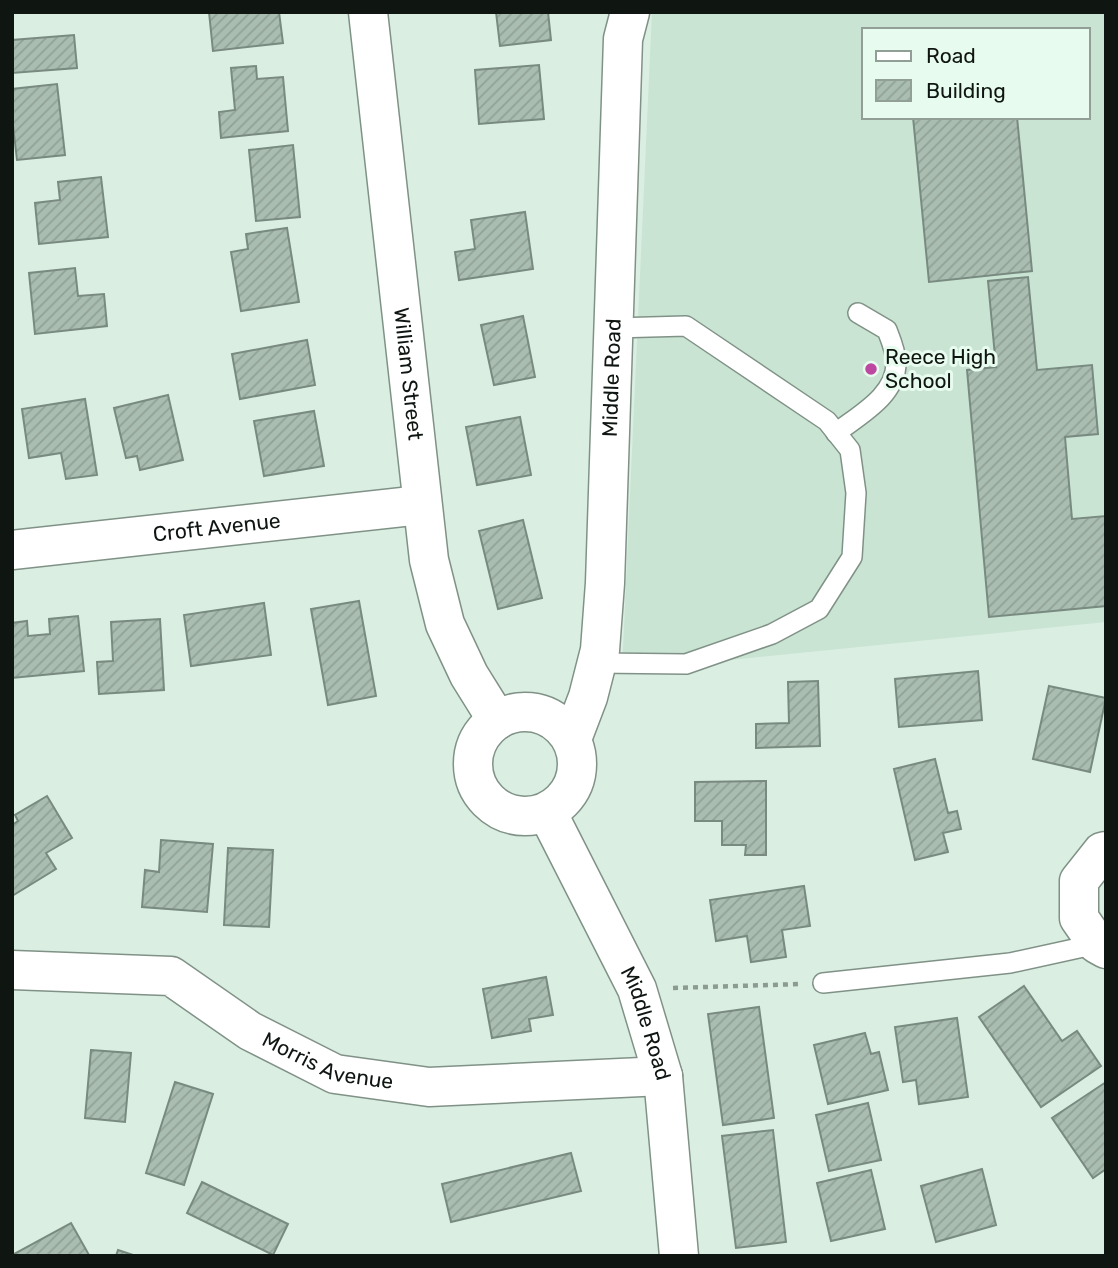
<svg xmlns="http://www.w3.org/2000/svg" width="1118" height="1268" font-family="Rubik,sans-serif">
<style>
.built{fill:#c9e4d3;fill-rule:evenodd}
.building{fill:url(#building-hatch);stroke:#798b80;stroke-width:2}
.lines{fill:none;stroke-linecap:round;stroke-linejoin:round}
.service-casing{stroke:#809287;stroke-width:22}
.minor-casing{stroke:#809287;stroke-width:41}
.tertiary-casing{stroke:#809287;stroke-width:41}
.secondary-casing{stroke:#809287;stroke-width:41}
.path{stroke:#8c9b91;stroke-width:4.5;stroke-dasharray:5 5;stroke-linecap:butt}
.service{stroke:#fff;stroke-width:19}
.minor{stroke:#fff;stroke-width:38}
.tertiary{stroke:#fff;stroke-width:38}
.secondary{stroke:#fff;stroke-width:38}
.poi-dot{fill:#bd48a1;stroke:#e7fbee;stroke-width:2.5}
.labels{text-anchor:middle;stroke-width:6;stroke-linejoin:round;paint-order:stroke}
.poi-label{font-size:21px;fill:#0f1511;stroke:#e7fbee;text-anchor:start}
.street-label{font-size:21px;fill:#0f1511;stroke:#e7fbee}
</style>
<defs>
<pattern id="building-hatch" width="6" height="6" patternUnits="userSpaceOnUse" patternTransform="scale(1.75)"><rect width="6" height="6" fill="#aabdb1"/><path d="M-1 1l2-2M0 6l6-6M5 7l2-2" fill="none" stroke="#91a297"/></pattern>
</defs>
<rect width="100%" height="100%" fill="#daeee1"/>
<path class="built" d="M652 12H1106V622L622 671ZM864 30H1088V117H864Z"/>
<g class="building">
<path d="M209 12H279L283 43 213 51Z"/>
<path d="M496 12H548L551 40 500 46Z"/>
<path d="M74 35 77 68 12 73V40Z"/>
<path d="M539 65 544 119 479 124 475 70Z"/>
<path d="M256 66 257 79 283 77 288 131 221 138 219 112 235 110 231 68Z"/>
<path d="M57 84 65 155 17 160 12 117V89Z"/>
<path d="M913 117H1017L1032 271 929 282Z"/>
<path d="M293 145 300 217 256 221 249 150Z"/>
<path d="M101 177 108 237 39 244 35 203 60 200 58 182Z"/>
<path d="M525 212 533 269 459 280 455 252 475 249 471 220Z"/>
<path d="M287 228 299 302 241 311 231 252 248 249 246 234Z"/>
<path d="M75 268 78 296 104 294 107 326 35 334 29 273Z"/>
<path d="M1028 277 1037 370 1092 365 1098 434 1065 437 1072 519 1106 516V606L989 617 967 370 996 367 988 281Z"/>
<path d="M523 316 535 377 494 385 481 325Z"/>
<path d="M307 340 315 385 240 399 232 354Z"/>
<path d="M168 395 183 460 140 470 137 456 126 458 114 408Z"/>
<path d="M85 399 97 475 66 479 61 453 29 458 22 409Z"/>
<path d="M314 411 324 466 264 476 254 421Z"/>
<path d="M520 417 531 475 477 485 466 427Z"/>
<path d="M523 520 542 598 498 609 479 531Z"/>
<path d="M359 601 376 696 328 705 311 609Z"/>
<path d="M264 603 271 655 191 666 184 615Z"/>
<path d="M78 616 84 671 12 678V623L27 621 28 636 50 634 49 619Z"/>
<path d="M160 619 164 690 99 694 97 662 113 661 111 622Z"/>
<path d="M978 671 982 720 899 727 895 679Z"/>
<path d="M818 681 820 746 756 748V724L789 723 788 682Z"/>
<path d="M1049 686 1106 698 1090 772 1033 759Z"/>
<path d="M935 759 948 813 957 811 961 829 943 833 948 852 915 860 894 769Z"/>
<path d="M766 781V855H745L746 845H722V821H695V782Z"/>
<path d="M47 796 72 838 46 853 56 869 12 896V825L18 821 15 815Z"/>
<path d="M161 840 213 844 207 912 142 907 145 870 159 872Z"/>
<path d="M228 848 273 850 269 927 224 925Z"/>
<path d="M804 886 810 926 782 930 786 957 751 962 747 936 716 941 710 900Z"/>
<path d="M546 977 553 1015 529 1019 531 1031 492 1038 483 989Z"/>
<path d="M1024 986 1062 1041 1077 1031 1101 1066 1041 1107 979 1017Z"/>
<path d="M759 1007 774 1118 723 1125 708 1014Z"/>
<path d="M957 1018 968 1097 919 1104 916 1080 903 1082 895 1027Z"/>
<path d="M865 1033 871 1054 879 1052 888 1090 828 1104 814 1045Z"/>
<path d="M91 1050 131 1053 125 1122 85 1118Z"/>
<path d="M175 1082 213 1094 184 1185 146 1173Z"/>
<path d="M1106 1082V1169L1093 1178 1052 1118Z"/>
<path d="M868 1103 881 1160 829 1171 816 1115Z"/>
<path d="M773 1130 786 1242 736 1248 722 1136Z"/>
<path d="M571 1153 581 1191 451 1222 442 1184Z"/>
<path d="M982 1169 996 1225 936 1242 921 1186Z"/>
<path d="M871 1170 885 1229 831 1241 817 1183Z"/>
<path d="M202 1182 288 1224 273 1255 187 1213Z"/>
<path d="M71 1223 89 1255 12 1256V1255Z"/>
<path d="M118 1250 136 1256H116Z"/>
</g>
<g class="lines">
<g class="service-casing">
<g id="service">
<path d="M836 433C859 415 896 396 896 363 896 352 891 340 887 330L858 313"/>
<path d="M597 663 686 664 772 634 819 609 852 557 856 493 850 450 827 421 686 326 614 328"/>
<path d="M823 983 1010 963 1097 944"/>
</g>
</g>
<g class="minor-casing">
<g id="minor">
<path id="s1" d="M12 550 421 505"/>
<path d="M1106 851 1102 852 1079 881V918L1097 944 1106 949"/>
<path id="s2" d="M12 970 171 976 250 1031 335 1074 429 1087 663 1076"/>
</g>
</g>
<g class="tertiary-casing">
<g id="tertiary">
<path id="s3" d="M572 739 588 697 600 650 605 583 623 39 630 12"/>
</g>
</g>
<g class="secondary-casing">
<g id="secondary">
<path id="s4" d="M368 12 429 560 445 624 469 675 497 720"/>
<circle cx="525" cy="764" r="52"/>
<path id="s5" d="M547 812 637 989 663 1076 679 1256"/>
</g>
</g>
<path class="path" d="M673 988 801 984"/>
<use href="#service" class="service"/>
<use href="#minor" class="minor"/>
<use href="#tertiary" class="tertiary"/>
<use href="#secondary" class="secondary"/>
</g>
<circle class="poi-dot" cx="871" cy="369" r="7"/>
<g class="labels">
<g class="poi-label">
<text x="885" y="364">Reece High<tspan x="885" dy="24">School</tspan></text>
</g>
<g class="street-label">
<text dy="7" stroke="none"><textPath href="#s4" startOffset="364">William Street</textPath></text>
<text dy="7" stroke="none"><textPath href="#s3" startOffset="366">Middle Road</textPath></text>
<text dy="7" stroke="none"><textPath href="#s1" startOffset="206">Croft Avenue</textPath></text>
<text dy="7" stroke="none"><textPath href="#s5" startOffset="234">Middle Road</textPath></text>
<text dy="7" stroke="none"><textPath href="#s2" startOffset="340">Morris Avenue</textPath></text>
</g>
</g>
<rect width="1118" height="1268" fill="none" stroke="#0f1511" stroke-width="28"/>
<rect x="862" y="28" width="228" height="91" fill="#e7fbee" stroke="#919f96" stroke-width="2"/>
<rect x="876" y="51" width="35" height="10" fill="#ffffff" stroke="#919f96" stroke-width="2"/>
<text x="926" y="63" font-size="21" fill="#0f1511">Road</text>
<rect x="876" y="80" width="35" height="21" fill="url(#building-hatch)" stroke="#919f96" stroke-width="2"/>
<text x="926" y="98" font-size="21" fill="#0f1511">Building</text>
</svg>
